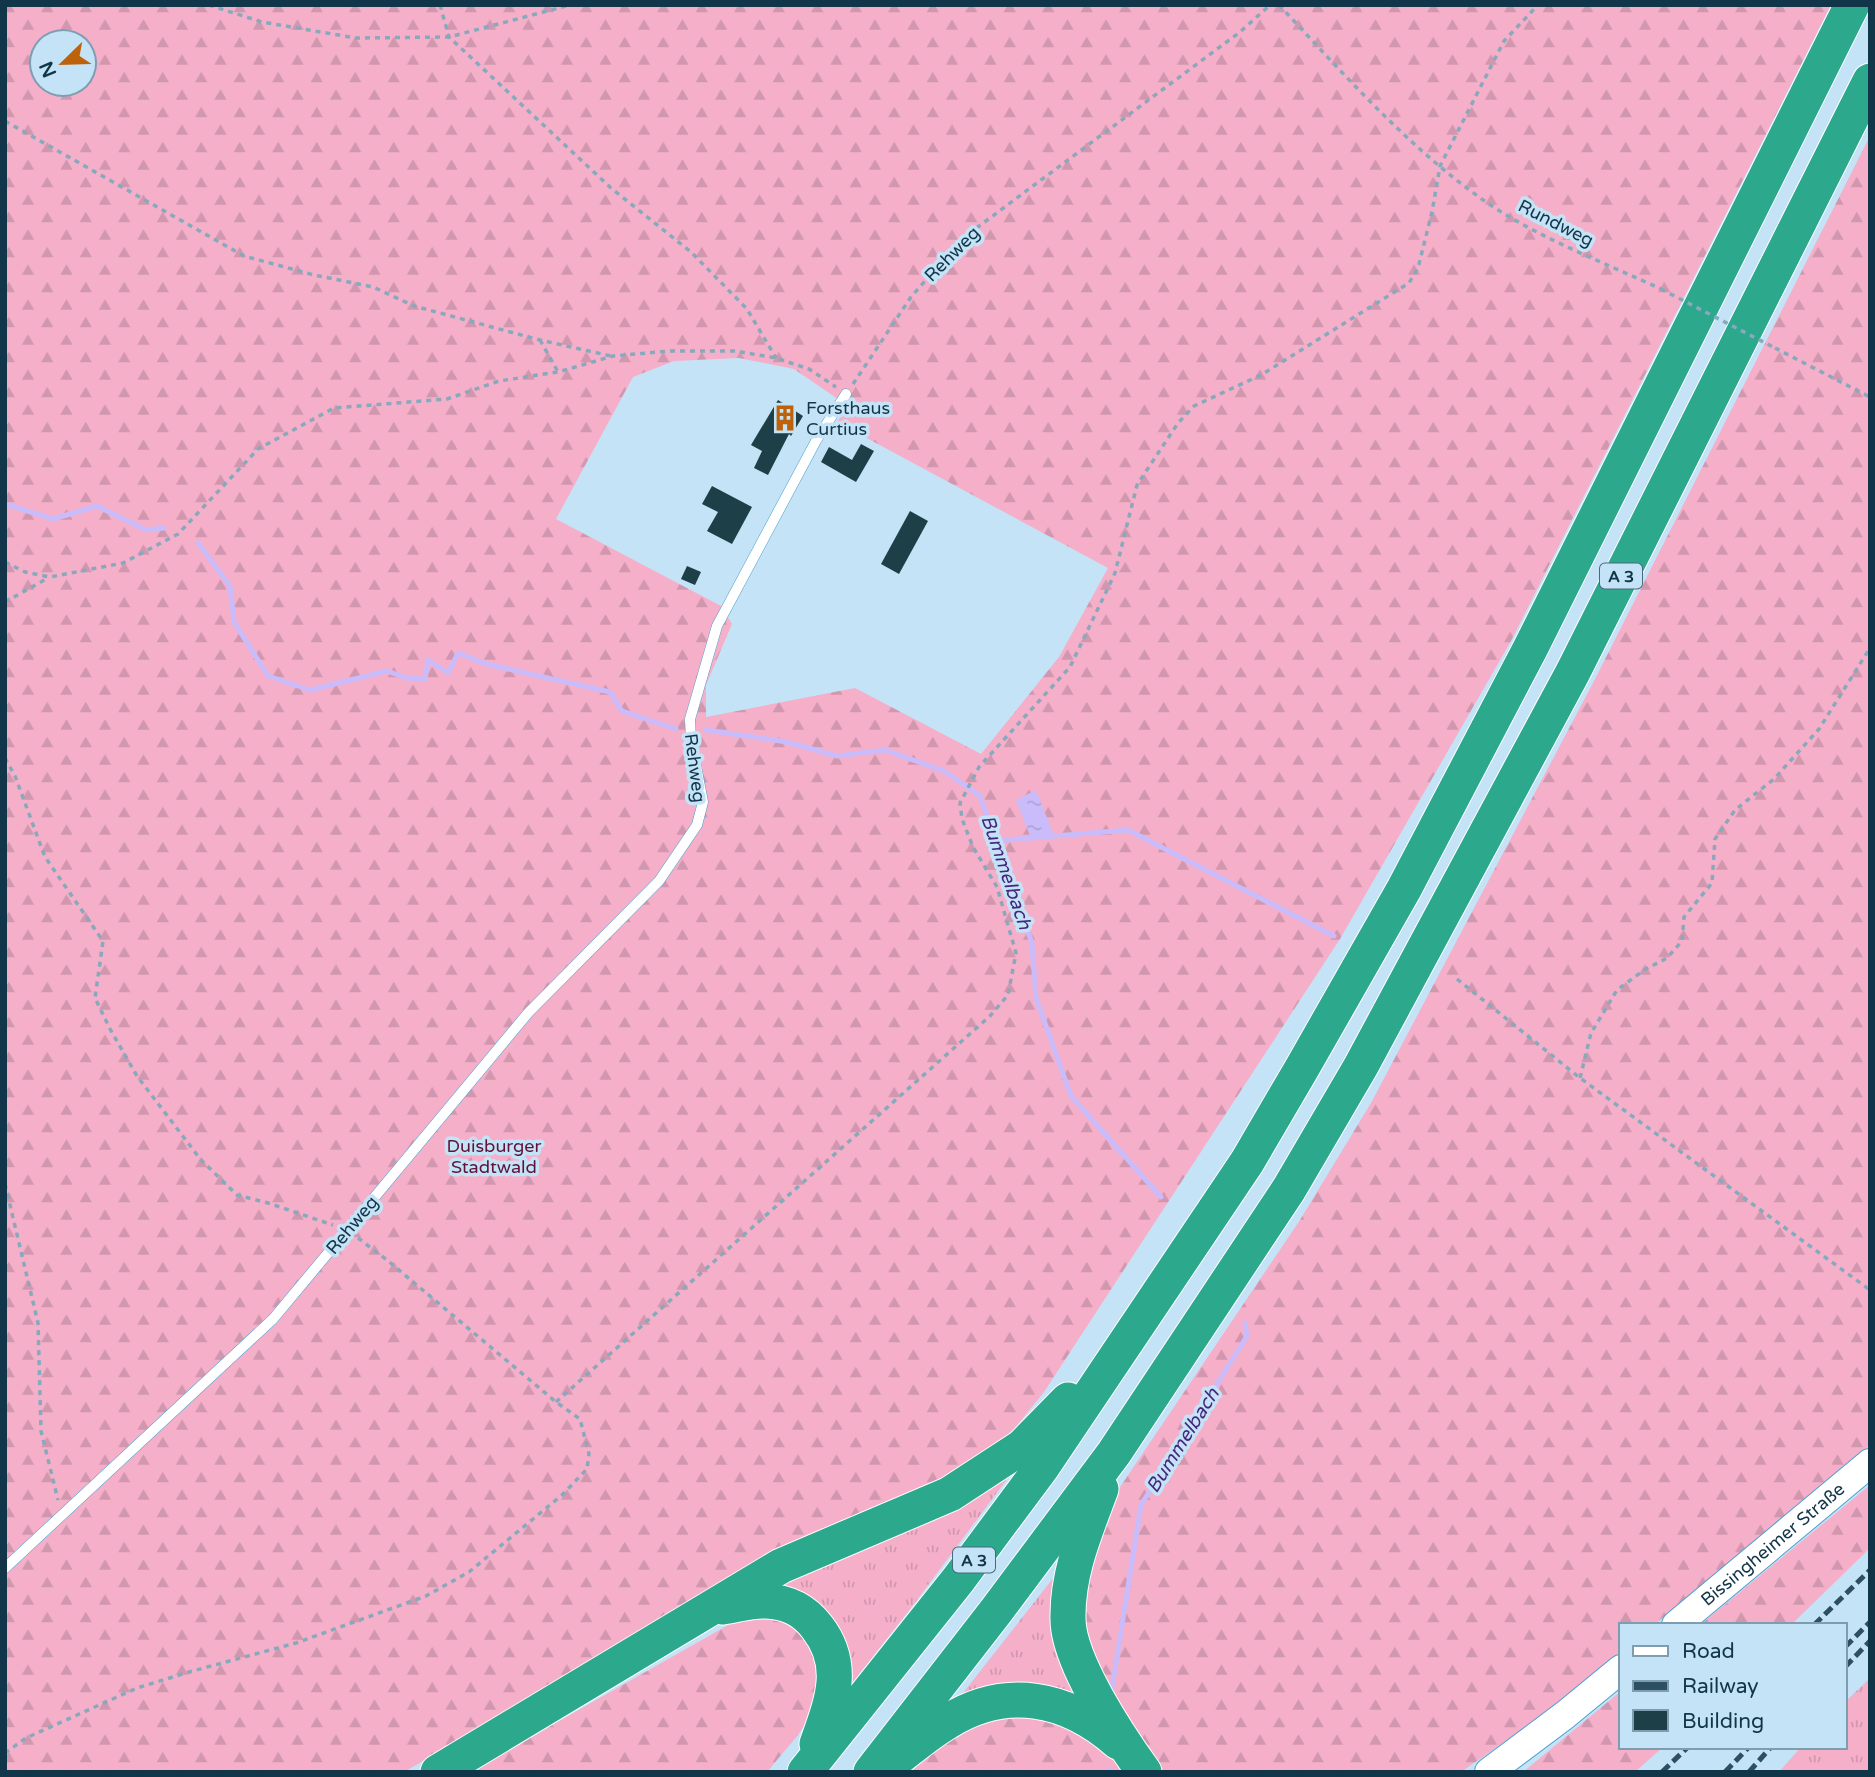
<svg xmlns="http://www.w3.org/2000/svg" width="1875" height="1777" font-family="'Varela Round',sans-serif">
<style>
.grass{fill:url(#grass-tufts)}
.forest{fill:url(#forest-firs);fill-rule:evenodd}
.water{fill:url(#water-ripples)}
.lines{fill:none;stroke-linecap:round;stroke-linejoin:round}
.stream{stroke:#cabcfa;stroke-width:5}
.building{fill:#1d3f47}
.service-casing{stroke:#4ba0ce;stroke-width:11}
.secondary-casing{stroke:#4ba0ce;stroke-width:30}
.motorway-casing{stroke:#fff;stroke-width:37}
.path{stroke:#88a9bc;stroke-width:3.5;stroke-dasharray:5 5;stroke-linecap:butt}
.service{stroke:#fff;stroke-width:10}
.secondary{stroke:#fff;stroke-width:28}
.motorway{stroke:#2ca88d;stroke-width:35}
.rail{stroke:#2c4f62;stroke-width:5;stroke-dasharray:10 5;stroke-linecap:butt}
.path-bridge{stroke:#88a9bc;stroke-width:3.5;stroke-dasharray:5 5;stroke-linecap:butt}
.labels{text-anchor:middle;stroke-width:7;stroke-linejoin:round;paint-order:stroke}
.shield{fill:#c4e3f6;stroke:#476a7d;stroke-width:2}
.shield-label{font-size:16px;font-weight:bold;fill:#123649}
.street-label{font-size:18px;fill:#123649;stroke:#c4e3f6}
.poi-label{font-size:18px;fill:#123649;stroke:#c4e3f6;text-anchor:start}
.park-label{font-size:18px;fill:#5e1338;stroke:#c4e3f6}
.water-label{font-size:19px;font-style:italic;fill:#46277f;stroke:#c4e3f6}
</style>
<defs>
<pattern id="grass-tufts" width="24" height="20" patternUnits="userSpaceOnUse" patternTransform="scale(1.75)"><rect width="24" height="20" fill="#f5afc9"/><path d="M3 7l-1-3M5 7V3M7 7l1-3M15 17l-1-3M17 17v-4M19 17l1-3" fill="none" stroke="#d197ae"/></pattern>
<pattern id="forest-firs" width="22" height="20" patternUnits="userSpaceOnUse" patternTransform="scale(1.75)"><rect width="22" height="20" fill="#f5afc9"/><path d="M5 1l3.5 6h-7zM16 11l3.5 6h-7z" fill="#d197ae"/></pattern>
<pattern id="water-ripples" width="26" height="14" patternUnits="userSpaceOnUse" patternTransform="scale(1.75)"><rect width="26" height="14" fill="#cabcfa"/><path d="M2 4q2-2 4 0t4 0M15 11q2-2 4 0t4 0" fill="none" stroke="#aca2d8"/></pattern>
</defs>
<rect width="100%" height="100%" fill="#c4e3f6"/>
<g class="grass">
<path d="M1016 1467 914 1604 849 1687 764 1590Z"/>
<path d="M1054 1577 1057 1578 1088 1703 962 1699 963 1693Z"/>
<path d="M1870 1678V1772H1779L1801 1747H1845V1702Z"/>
</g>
<g class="forest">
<path d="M5 5H1831L1511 641 1340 939 1044 1392 1009 1435 960 1474 679 1613 404 1772H5ZM42 42H84V84H42ZM739 358 794 369 848 406 837 422 1108 568 1059 657 981 754 855 688 706 717V685L732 624 721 606 556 519 633 377 674 361Z"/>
<path d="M1870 136V1445L1654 1625H1621V1652L1552 1709 1461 1772H1158L1087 1660 1078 1588 1112 1499 1300 1220 1371 1103 1593 683Z"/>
<path d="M1870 1485V1548L1791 1625H1700Z"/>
<path d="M782 1613 815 1641 822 1698 798 1735 767 1772H469L744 1616Z"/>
<path d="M1621 1691V1747H1663L1635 1772H1523Z"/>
<path d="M1050 1709 1131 1772H902L951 1727Z"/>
</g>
<path class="water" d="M1036 790 1053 833 1032 841 1016 800Z"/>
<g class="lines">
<g class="stream">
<path d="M5 504 53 519 97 506 146 530 164 528"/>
<path d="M198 543 230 586 234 622 268 676 310 690 387 671 407 678 425 679 428 660 448 673 458 653 486 664 610 692 622 711 676 729"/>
<path d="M706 730 787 742 837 756 885 750 944 771 980 796 1032 943 1036 998 1071 1096 1161 1197"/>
<path d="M994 841 1128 830 1334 936"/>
<path d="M1112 1688 1141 1505 1247 1336 1245 1323"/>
<path d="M1109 1770V1772"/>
</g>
</g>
<g class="building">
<path d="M778 400 803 416 791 436 789 434 768 475 754 468 762 451 751 445Z"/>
<path d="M861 444 874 451 856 482 821 462 829 447 852 460Z"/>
<path d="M712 486 752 507 732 544 707 531 718 512 702 504Z"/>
<path d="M910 511 928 521 899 574 881 564Z"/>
<path d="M687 566 701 572 695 585 681 579Z"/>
</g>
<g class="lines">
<g class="service-casing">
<path id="service" d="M5 1568 273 1319 528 1013 659 881 697 825 703 802 691 741 690 719 717 626 817 439 846 394"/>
</g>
<g class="secondary-casing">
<g id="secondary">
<path id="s1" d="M1676 1625 1870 1463"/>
<path d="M1489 1772 1565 1715 1621 1669"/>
</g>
</g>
<g class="motorway-casing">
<g id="motorway">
<path d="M1101 1489C1085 1532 1067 1573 1068 1619 1068 1661 1119 1737 1144 1772"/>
<path d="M723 1607C737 1605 752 1600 766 1601 788 1602 804 1610 817 1627 847 1665 832 1702 817 1744"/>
<path d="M894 1761C911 1748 928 1733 947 1722 1006 1685 1067 1697 1118 1742"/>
<path d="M438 1772 781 1566 950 1494 1022 1447 1068 1400"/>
<path d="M805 1772 958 1580 1042 1467 1247 1162 1302 1068 1404 889 1530 649 1852 5"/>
<path d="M871 1772 996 1611 1114 1453 1289 1189 1361 1066 1573 672 1870 81"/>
</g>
</g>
<g class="path">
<path d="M209 5 262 22 356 38 449 37 570 5"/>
<path d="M440 5 449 37 611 188 691 252 747 309 776 358"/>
<path d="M1279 5C1342 72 1404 143 1479 197 1531 235 1603 262 1661 289"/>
<path d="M5 121 244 256 314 275 373 287 414 306 540 340 611 356"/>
<path d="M540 340 558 372"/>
<path d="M1775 348 1870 397"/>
<path d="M853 384 911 297 963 238 1240 32 1270 5"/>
<path d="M5 562 25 572 50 577 123 563 178 534 258 449 334 408 447 399 499 381 558 372 613 356 670 351H735L776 358 809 369 836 387"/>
<path d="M5 602 48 578"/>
<path d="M5 758 15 776 45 857 103 941 95 998 110 1029 137 1076 201 1160 237 1195 268 1203 333 1225"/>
<path d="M1457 979 1580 1078 1870 1290"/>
<path d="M1580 1078 1591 1033 1617 990 1644 970 1667 958 1682 941 1684 917 1712 883 1715 839 1735 810 1774 779 1819 729 1870 648"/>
<path d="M5 1184 38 1323 41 1431 58 1500"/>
<path d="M556 1402 990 1016 1008 995 1016 953 997 887 973 847 962 819 960 803 979 767 1070 667 1115 573 1137 485 1178 423 1194 406 1261 375 1409 283 1418 268 1432 212 1440 166 1504 41 1538 5"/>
<path d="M5 1753 26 1738 137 1688 189 1672 296 1643 426 1596 469 1572 562 1495 587 1469 589 1454 580 1419 556 1402 387 1260 358 1238"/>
</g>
<use href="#service" class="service"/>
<use href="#secondary" class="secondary"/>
<use href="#motorway" class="motorway"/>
<g class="rail">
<path d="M1814 1625 1870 1570"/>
<path d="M1845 1647 1870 1622"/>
<path d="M1845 1667 1870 1641"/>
<path d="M1662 1772 1688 1747"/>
<path d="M1725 1772 1749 1747"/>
<path d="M1749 1772 1771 1747"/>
</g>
<path class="path-bridge" d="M1661 289 1775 348"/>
</g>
<defs>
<g id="building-bare" transform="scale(2.1)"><path d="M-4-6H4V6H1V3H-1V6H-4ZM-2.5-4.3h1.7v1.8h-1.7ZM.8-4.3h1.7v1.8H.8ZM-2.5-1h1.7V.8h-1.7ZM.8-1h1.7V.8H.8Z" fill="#bd620b" stroke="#c4e3f6" stroke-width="2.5" paint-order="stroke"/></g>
</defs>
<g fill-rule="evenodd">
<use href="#building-bare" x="785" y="418"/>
</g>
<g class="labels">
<g class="shield">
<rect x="1600" y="563.5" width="42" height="25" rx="5"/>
<rect x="953" y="1547.5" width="42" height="25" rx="5"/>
</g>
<g class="shield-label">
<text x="1621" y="582">A 3</text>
<text x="974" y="1566">A 3</text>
</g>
<g class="street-label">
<text transform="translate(1556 223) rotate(27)" y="6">Rundweg</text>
<text transform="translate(952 254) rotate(-45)" y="6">Rehweg</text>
<text transform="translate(695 768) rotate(83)" y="6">Rehweg</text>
<text transform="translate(352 1225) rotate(-50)" y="6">Rehweg</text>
<text dy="6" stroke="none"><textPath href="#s1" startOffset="126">Bissingheimer Straße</textPath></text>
</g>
<g class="poi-label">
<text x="806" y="414">Forsthaus<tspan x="806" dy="21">Curtius</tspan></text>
</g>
<g class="park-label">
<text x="494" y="1152">Duisburger<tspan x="494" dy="21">Stadtwald</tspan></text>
</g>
<g class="water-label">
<text transform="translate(1007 872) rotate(71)" y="7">Bummelbach</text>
<text transform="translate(1182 1440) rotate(-58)" y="7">Bummelbach</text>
</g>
</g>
<rect width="1875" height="1777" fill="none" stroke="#123649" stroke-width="14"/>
<rect x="1619" y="1623" width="228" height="126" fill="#c4e3f6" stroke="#7d9eb1" stroke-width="2"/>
<rect x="1633" y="1646" width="35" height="10" fill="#ffffff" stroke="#7d9eb1" stroke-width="2"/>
<text x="1682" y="1658" font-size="21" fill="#123649">Road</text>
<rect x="1633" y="1681" width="35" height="10" fill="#2c4f62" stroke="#7d9eb1" stroke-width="2"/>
<text x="1682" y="1693" font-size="21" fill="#123649">Railway</text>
<rect x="1633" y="1710" width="35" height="21" fill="#1d3f47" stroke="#7d9eb1" stroke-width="2"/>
<text x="1682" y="1728" font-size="21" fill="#123649">Building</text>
<g transform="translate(63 63) rotate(247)"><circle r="33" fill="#c4e3f6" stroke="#7d9eb1" stroke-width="2"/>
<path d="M0-5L12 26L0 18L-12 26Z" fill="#bd620b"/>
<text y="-10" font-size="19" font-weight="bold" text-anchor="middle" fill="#123649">N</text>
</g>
</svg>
